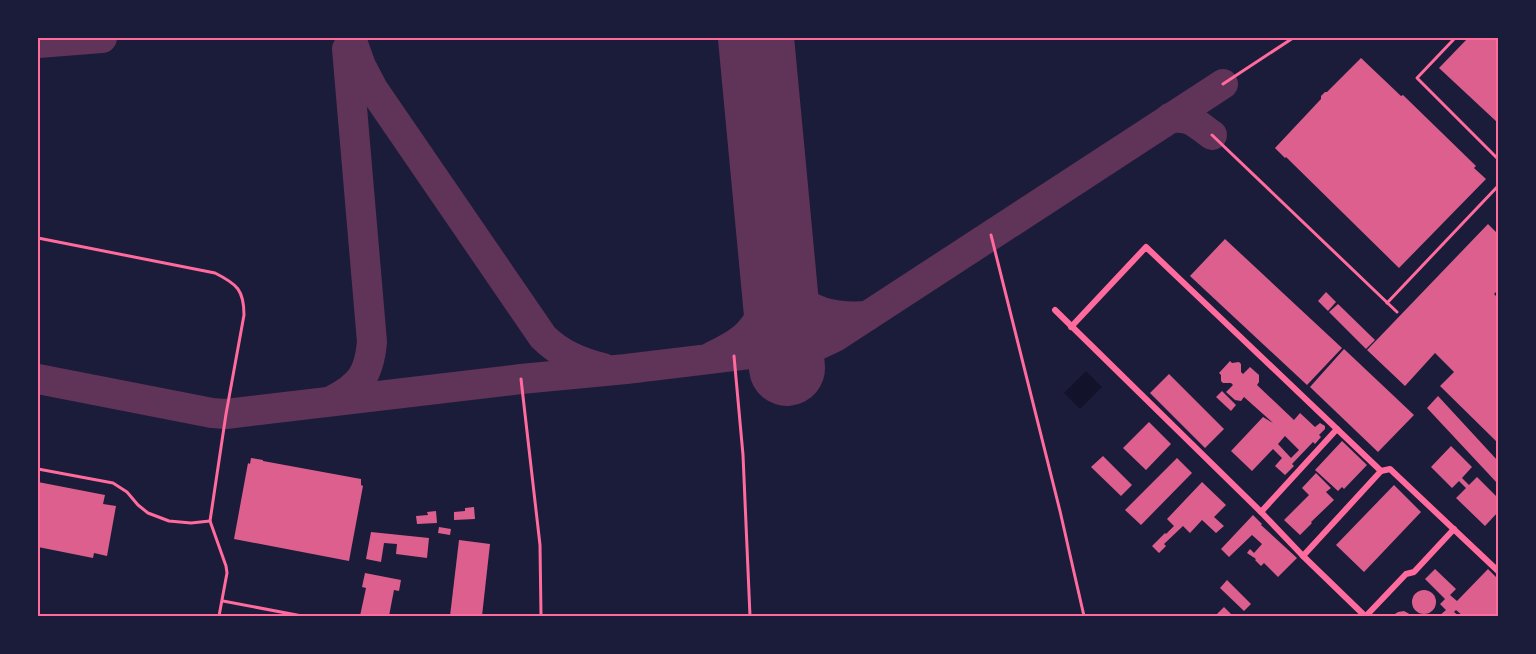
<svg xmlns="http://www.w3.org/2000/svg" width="1536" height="654" font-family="Poppins,sans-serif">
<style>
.water{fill:#12122b}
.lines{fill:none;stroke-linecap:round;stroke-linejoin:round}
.taxiway{stroke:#603358;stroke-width:30}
.runway{stroke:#603358;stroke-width:76}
.building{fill:#dd5f8e;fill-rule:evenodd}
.service{stroke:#ff6b9d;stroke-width:3}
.minor{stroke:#ff6b9d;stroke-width:6}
.neatline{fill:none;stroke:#ff6b9d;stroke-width:2}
</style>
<rect width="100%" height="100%" fill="#1b1b3a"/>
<path class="water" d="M1086 371 1102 387 1080 409 1064 393Z"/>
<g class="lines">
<g class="taxiway">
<path d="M351 38 361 66 373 89 543 337C560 354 580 362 603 368"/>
<path d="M38 43 102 38"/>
<path d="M1170 118C1192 116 1195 123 1212 135"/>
<path d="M778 268C783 277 788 290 795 296 815 315 841 318 867 316"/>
<path d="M713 356C727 349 743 341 752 329 766 312 771 288 778 268"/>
<path d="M38 379 212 413 226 414 521 379 626 369 816 346 835 337 1223 84"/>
<path d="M333 400C361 385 369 374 372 342L347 49"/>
</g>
<path class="runway" d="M756 38 787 368"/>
</g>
<g class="building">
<path d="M1468 38H1498V123L1439 68Z"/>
<path d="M1361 58 1401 96 1403 95 1476 166 1474 168 1486 179 1399 268 1286 157 1285 158 1275 148 1321 99V96L1325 92H1327Z"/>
<path d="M1488 224 1498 234V290L1494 294 1498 298V443L1440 386 1454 372 1435 353 1405 386 1367 350Z"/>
<path d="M1225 239 1342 348 1307 385 1190 276Z"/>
<path d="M1326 292 1336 302 1328 311 1318 301Z"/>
<path d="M1338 304 1375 340 1366 349 1329 312Z"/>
<path d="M1344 349 1414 415 1378 452 1310 387Z"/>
<path d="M1230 361 1232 363 1239 362 1241 364V372L1243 374 1250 367 1259 375V382L1257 385 1294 420 1300 413 1315 427 1320 423 1325 426V429L1319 435 1321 437 1315 444 1313 442 1292 464 1294 466 1285 475 1275 466 1282 458 1273 449 1252 471 1231 451 1263 417 1273 423 1244 397 1241 401 1235 400 1226 392 1233 385 1231 383H1223L1221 381V375L1219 373ZM1285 436 1299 450 1291 458 1278 444Z"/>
<path d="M1169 374 1224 429 1205 448 1150 393Z"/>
<path d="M1222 391 1236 405 1231 411 1216 397Z"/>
<path d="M1438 396 1498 461V484L1427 408Z"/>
<path d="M1149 422 1171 444 1146 470 1123 448Z"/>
<path d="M1342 441 1367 465 1344 489 1342 487 1338 491 1315 470Z"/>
<path d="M1451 446 1472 467 1462 478 1469 485 1477 477 1498 498V512L1485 526 1456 498 1466 488 1459 481 1452 488 1431 467Z"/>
<path d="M1103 456 1132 485 1121 496 1091 467Z"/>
<path d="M251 458 263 460V461L361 479V485L363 486 349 561 234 539 248 463 250 464Z"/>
<path d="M1177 458 1192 473 1141 525 1125 510Z"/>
<path d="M1316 473 1331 488 1326 492 1334 500 1311 522 1312 523 1300 535 1284 520 1309 495 1302 488Z"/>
<path d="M38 482 105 495 103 504 116 506 107 556 94 553 93 558 38 547Z"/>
<path d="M1202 482 1226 505 1214 517 1224 526 1216 533 1202 520 1190 533 1183 526 1164 544 1166 546 1159 553 1152 546 1165 533 1166 534 1174 526 1167 519Z"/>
<path d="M1394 485 1421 512 1364 572 1336 545Z"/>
<path d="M474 507 475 519 454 520V512L465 511V508Z"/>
<path d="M436 511 437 523 417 524 416 516 428 515 427 512Z"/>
<path d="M1253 515 1262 524 1261 525 1297 558 1278 577 1264 563 1261 566 1255 560 1256 559 1247 553 1250 549 1254 553 1262 544 1252 535 1229 557 1221 549Z"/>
<path d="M439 527 451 529 450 535 438 533Z"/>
<path d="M371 532 429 538 427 558 396 554 397 544 384 543 381 562 366 559Z"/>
<path d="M459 540 490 544 482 616H450Z"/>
<path d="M1435 569 1456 589 1450 595 1457 601 1488 569 1498 579V616H1463L1456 610 1454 612 1459 616H1439L1446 610 1440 604 1445 599 1425 579Z"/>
<path d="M365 573 401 580 399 591 394 590 389 616H360L366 588 362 587Z"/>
<path d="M1227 580 1251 604 1244 611 1220 588Z"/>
<circle cx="1424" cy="602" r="12"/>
<path d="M1224 607 1233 616H1220L1217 614Z"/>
<path d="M1404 611 1413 616H1392L1398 612Z"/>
</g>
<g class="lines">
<g class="service">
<path d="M1455 38 1417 78 1498 159"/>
<path d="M1223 84 1293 38"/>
<path d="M1212 135 1397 312"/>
<path d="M991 235 1060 511 1084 616"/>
<path d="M38 238 215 273C237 284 244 290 244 315L226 414 210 521 226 566 227 573 219 616"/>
<path d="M1387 303 1498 186"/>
<path d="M734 356 743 455 750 616"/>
<path d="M521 379 540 545 541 616"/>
<path d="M38 469 113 483 127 492 138 505 148 513 169 521 191 523 210 521"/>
<path d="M223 601 302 616"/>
</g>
<g class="minor">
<path d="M1055 310 1261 512 1303 556 1365 616"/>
<path d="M1071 327 1146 247 1381 471 1390 469 1498 571"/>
<path d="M1261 512 1337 429"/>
<path d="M1303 556 1381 471"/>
<path d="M1366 616 1406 574 1414 572 1454 529"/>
</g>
</g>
<rect width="1536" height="654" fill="none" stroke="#1b1b3a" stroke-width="78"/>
<rect x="39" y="39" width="1458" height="576" class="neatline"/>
</svg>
